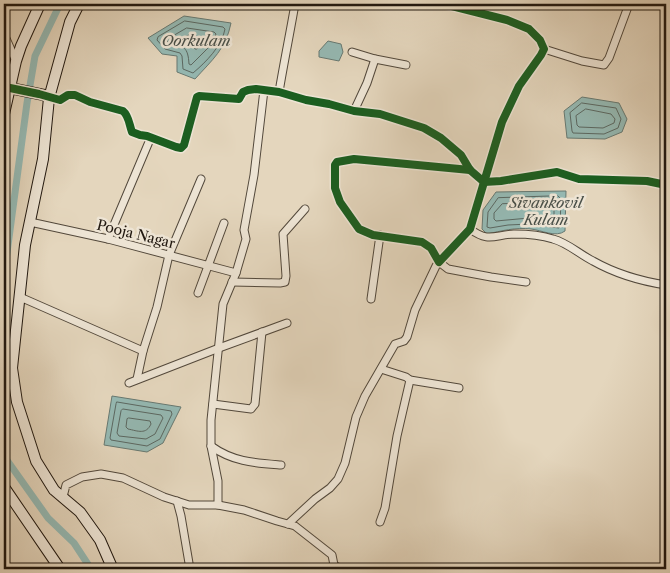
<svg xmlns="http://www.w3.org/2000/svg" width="670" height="573" font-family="'Libre Caslon Text',serif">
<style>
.water{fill:#95b9b3;stroke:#677972}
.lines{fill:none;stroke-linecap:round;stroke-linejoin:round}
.shore{stroke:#5b6862;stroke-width:1}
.canal{stroke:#95b9b3;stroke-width:7}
.street-casing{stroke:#52483b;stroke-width:9}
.secondary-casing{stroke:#211810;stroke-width:12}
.street{stroke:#ede4d4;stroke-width:7}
.secondary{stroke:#ede4d4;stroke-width:10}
.cycleway-casing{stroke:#ede4d4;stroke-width:11}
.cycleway{stroke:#1b5e20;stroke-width:8}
.labels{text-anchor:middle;stroke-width:5;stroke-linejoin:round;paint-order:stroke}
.street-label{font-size:14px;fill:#211810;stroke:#ede4d4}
.water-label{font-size:15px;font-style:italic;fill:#4a5049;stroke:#ede4d4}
</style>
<rect width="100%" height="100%" fill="#e4d6bd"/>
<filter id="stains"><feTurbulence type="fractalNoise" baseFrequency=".004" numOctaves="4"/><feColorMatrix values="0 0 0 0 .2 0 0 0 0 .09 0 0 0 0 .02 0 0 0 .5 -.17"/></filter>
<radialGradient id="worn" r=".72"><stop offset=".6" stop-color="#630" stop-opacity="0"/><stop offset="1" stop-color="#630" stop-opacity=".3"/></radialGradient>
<g class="water">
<path d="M184 16 231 23C226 49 212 60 195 79L177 72V56L162 54 148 38Z"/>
<path d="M328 41 341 44 343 52 339 61 319 57V51Z"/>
<path d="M582 97 619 103 627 119 622 132 605 139 567 138 564 111Z"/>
<path d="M566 191 565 231C556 238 541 230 531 229 516 227 501 231 487 234L482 229 483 210 496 192Z"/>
<path d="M112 396 181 407 163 443 147 452 104 445Z"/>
</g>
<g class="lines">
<g class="shore">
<path d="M185 21 223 27 225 29C222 46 206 62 193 73L183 69 182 56 180 53 165 49 157 40 158 37Z"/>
<path d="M187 28 214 32 216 34 211 45 191 65 189 64C188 47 184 46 169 43L167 41 168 39Z"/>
<path d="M189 35 203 38 204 41 197 49H195L186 39V37Z"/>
<path d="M582 103 616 108 621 119 618 128 604 134 573 133 572 131 570 113Z"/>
<path d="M586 109 611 114 615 119 614 123 603 128 579 127 577 125 576 116Z"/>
<path d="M558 196 561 199 560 226 559 228 529 224 508 225 490 228 487 227 488 212 498 198Z"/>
<path d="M552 202 554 205V219L552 222 529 218 496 221 494 219V213L502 204Z"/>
<path d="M117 402 171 411 172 414 160 439 147 446 111 440 110 438 116 404Z"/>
<path d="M123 409 161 415 163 418 155 434 146 439 119 436 117 433 121 411Z"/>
<path d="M129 418 150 421 151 424C146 435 138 431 128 429L126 427 127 419Z"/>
</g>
<g class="canal">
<path d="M4 275 27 103 35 56 60 4"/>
<path d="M4 456 48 518 74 543 91 569"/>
</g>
<g class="street-casing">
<g id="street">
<path d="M444 4 507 20 529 29 540 40 544 49 541 55 519 86 502 122 470 229 439 262 431 248 422 242 373 235 359 229 340 202 335 188V165L337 162 354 159 470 170"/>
<path d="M4 34 16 61"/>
<path d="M544 49 582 61 604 65 609 58 629 4"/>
<path d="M352 52 375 59 406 65"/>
<path d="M279 92C284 62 290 33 295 4"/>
<path d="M49 98 60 100 68 95H75L90 102 123 111C129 116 129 124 132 132L140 135 147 136 176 147 181 148 184 145 197 97 199 96 239 99 243 92 248 90 256 89 279 92 306 100 329 104 354 111 380 114 424 128 441 138 461 155 470 170 484 182 501 181 557 172 579 179 647 181 666 185"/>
<path d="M354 111 367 83 375 59"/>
<path d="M30 222 108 239 236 273"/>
<path d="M470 229C489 243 494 235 514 234 527 234 541 235 553 239 568 243 579 254 593 261 616 274 640 281 666 285"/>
<path d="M108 239 151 137"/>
<path d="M232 282 280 283 285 282 286 276 283 234 305 209"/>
<path d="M198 293 224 223"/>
<path d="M20 297 143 351"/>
<path d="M371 299 380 235"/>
<path d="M381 369 406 377 410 380 459 388"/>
<path d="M137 379 143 351 157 307 169 255 201 179"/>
<path d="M129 383 219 348 287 323"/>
<path d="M213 404 251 409 255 404 262 332"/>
<path d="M211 446C233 462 255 463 281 465"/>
<path d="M63 497 66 485 82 477 101 474 123 478 164 497 189 505H218L244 510 277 521 295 526 332 555 334 565 341 569"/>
<path d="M177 501 181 516 190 569"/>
<path d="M218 505V481L211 446V420L223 304 236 273 246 239 244 230 254 175 264 90"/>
<path d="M380 522 385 508 397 436 410 380"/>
<path d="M288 524 315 499 330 488 338 479 345 463 356 417 365 396 395 344 404 341 407 337 415 310 436 266 439 262 448 269 491 277 526 282"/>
</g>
</g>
<g class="secondary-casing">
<g id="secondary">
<path d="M79 4 70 22 49 98 43 159 25 245 12 368 17 402 36 461 54 490 80 512 100 540 111 565V569"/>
<path d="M10 88 44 95 49 98"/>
<path d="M4 114 16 61 21 46 40 4"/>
<path d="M4 487 60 569"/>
</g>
</g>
<use href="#street" class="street"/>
<use href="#secondary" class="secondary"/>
<g class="cycleway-casing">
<g id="cycleway">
<path d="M444 4 507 20 529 29 540 40 544 49 541 55 519 86 502 122 470 229 439 262 431 248 422 242 373 235 359 229 340 202 335 188V165L337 162 354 159 470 170"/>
<path d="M10 88 39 94 60 100 68 95H75L90 102 123 111C129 116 129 124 132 132L140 135 147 136 176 147 181 148 184 145 197 97 199 96 239 99 243 92 248 90 256 89 279 92 306 100 329 104 354 111 380 114 424 128 441 138 461 155 470 170 484 182 501 181 557 172 579 179 647 181 666 185"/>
</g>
</g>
<use href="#cycleway" class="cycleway"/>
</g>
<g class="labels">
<g class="street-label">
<text transform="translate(136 234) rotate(14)" y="5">Pooja Nagar</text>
</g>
<g class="water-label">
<text x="196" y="46">Oorkulam</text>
<text x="546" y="208">Sivankovil<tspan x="546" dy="17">Kulam</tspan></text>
</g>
</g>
<rect width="670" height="573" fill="none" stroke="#e4d6bd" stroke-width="20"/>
<rect x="5" y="5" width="660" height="563" fill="none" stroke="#211810" stroke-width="2.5"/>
<rect x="10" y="10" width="650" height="553" fill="none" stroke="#211810"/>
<rect width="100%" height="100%" filter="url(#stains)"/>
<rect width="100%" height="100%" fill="url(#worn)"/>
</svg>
